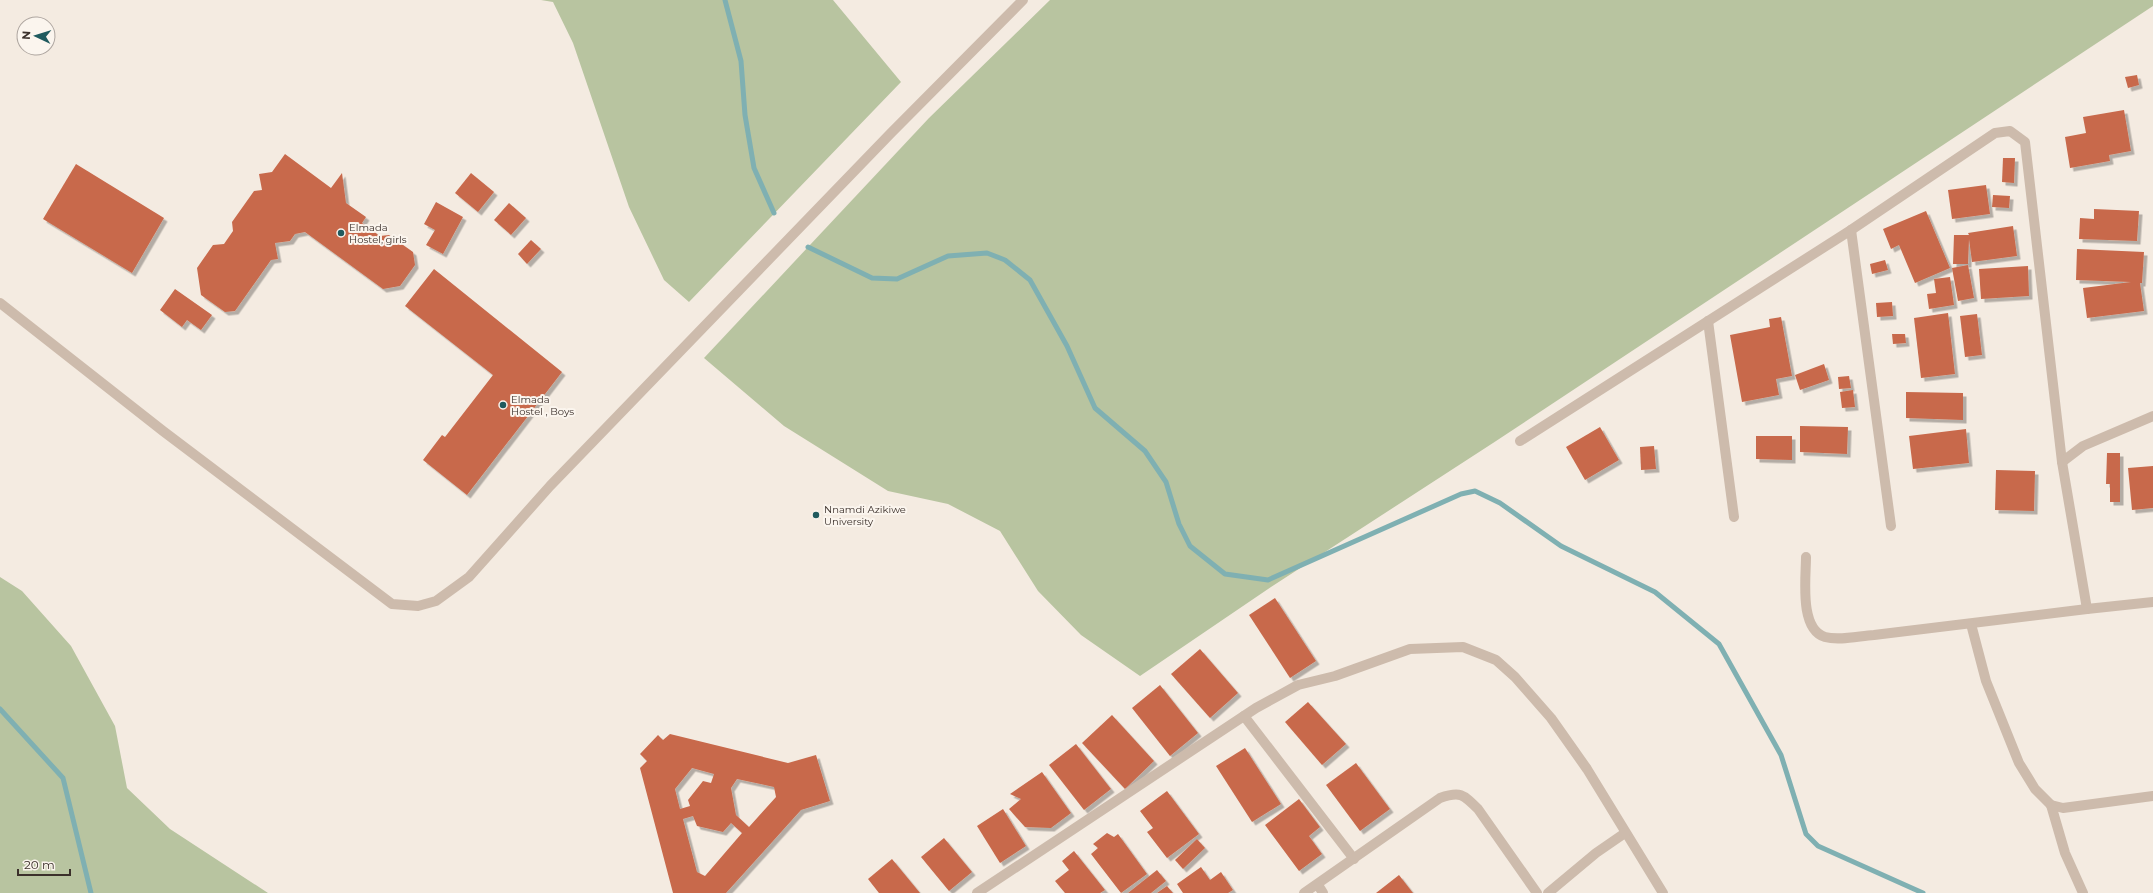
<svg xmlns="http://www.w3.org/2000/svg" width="2153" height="893" font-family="Montserrat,sans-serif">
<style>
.green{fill:#b8c4a0}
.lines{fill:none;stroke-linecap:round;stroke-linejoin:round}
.stream{stroke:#7fb0b2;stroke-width:5}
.building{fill:#c8694b;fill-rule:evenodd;filter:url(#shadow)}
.street{stroke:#cdbbac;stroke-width:10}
.poi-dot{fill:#1f5a5e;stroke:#fbf5ee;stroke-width:1.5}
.labels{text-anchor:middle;stroke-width:4;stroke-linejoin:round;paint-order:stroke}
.poi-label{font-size:10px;fill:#3b302b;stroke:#fbf5ee;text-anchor:start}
</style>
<defs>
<filter id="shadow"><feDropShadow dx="3.5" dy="3.5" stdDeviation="0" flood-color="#0004"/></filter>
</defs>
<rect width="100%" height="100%" fill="#f4ebe1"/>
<g class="green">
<path d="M541 0H833L901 82 689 302 664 280 629 207 573 43 553 2Z"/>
<path d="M1050 0H2153V6L1493 443 1271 587 1140 676 1081 635 1038 591 1000 531 948 504 888 491 784 426 704 358 929 118Z"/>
<path d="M0 577 22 591 71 646 115 726 127 788 170 829 268 893H0Z"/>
</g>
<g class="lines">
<g class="stream">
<path d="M725 0 741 61 745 115 754 168 774 213"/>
<path d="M808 247 872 278 897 279 948 256 987 253 1005 260 1030 280 1067 346 1095 408 1145 451 1166 482 1179 524 1190 546 1225 574 1268 580 1461 494 1475 491 1500 503 1561 546 1655 592 1719 644 1781 755 1806 834 1818 846 1923 893"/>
<path d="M0 709 63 778 91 893"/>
</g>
</g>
<g class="building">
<path d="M2137 75 2139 85 2128 88 2125 77Z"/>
<path d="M2124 110 2131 151 2109 155 2110 161 2070 168 2065 137 2086 133 2083 117Z"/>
<path d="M285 154 331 188 342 173 346 203 366 217 362 223 380 236 389 235 413 252 415 265 400 286 383 289 305 232 295 234 290 241 275 243 278 259 271 260 235 311 225 312 201 295 197 268 213 245 224 244 233 231 232 222 254 191 262 190 259 174 272 172Z"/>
<path d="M2003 158H2015L2014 183 2002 182Z"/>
<path d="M76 164 164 218 132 273 43 219Z"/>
<path d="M471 173 494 192 478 212 455 193Z"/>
<path d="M1986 185 1990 214 1952 219 1948 190Z"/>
<path d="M1993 195 2010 196 2009 208 1992 207Z"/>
<path d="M436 202 463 217 443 254 426 245 435 230 424 224Z"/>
<path d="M509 203 526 218 511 235 494 220Z"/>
<path d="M2094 209 2139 211 2137 241 2079 239 2080 218 2094 219Z"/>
<path d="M1926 211 1950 268 1915 283 1899 245 1891 249 1883 229Z"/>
<path d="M2013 226 2017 256 1972 262 1969 239 1968 264H1953L1954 235H1969L1968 233Z"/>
<path d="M531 240 541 249 527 264 518 254Z"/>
<path d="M2077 249 2144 252 2142 283H2140L2144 311 2087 318 2083 288 2131 282 2076 280Z"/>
<path d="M1885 260 1888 270 1872 274 1870 264Z"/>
<path d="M1968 265 1974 298 1958 301 1952 268Z"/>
<path d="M2028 266 2029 296 1981 299 1979 269Z"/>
<path d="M434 269 562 372 467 495 423 460 442 435 445 437 493 375 405 306Z"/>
<path d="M1950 277 1954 305 1929 309 1927 294 1936 293 1934 279Z"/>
<path d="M175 289 212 315 201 330 187 320 182 327 160 310Z"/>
<path d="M1892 302 1893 316 1877 317 1876 303Z"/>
<path d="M1948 313 1955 374 1921 378 1914 318Z"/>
<path d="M1977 314 1982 355 1965 357 1960 316Z"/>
<path d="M1781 317 1792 376 1776 379 1779 395 1742 402 1730 335 1770 327 1769 319Z"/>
<path d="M1892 334H1905L1906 343 1893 344Z"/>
<path d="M1824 364 1829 380 1800 390 1795 375Z"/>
<path d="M1849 376 1851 388 1839 389 1838 377Z"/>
<path d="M1853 390 1855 407 1842 408 1840 392Z"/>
<path d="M1906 392 1963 393V420L1906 418Z"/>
<path d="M1800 426 1848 427 1847 454 1800 452Z"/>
<path d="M1600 427 1619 460 1585 480 1566 447Z"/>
<path d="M1966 429 1969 463 1913 469 1909 436Z"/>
<path d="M1756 436H1792V460L1756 459Z"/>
<path d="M1654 446 1656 469 1641 470 1640 447Z"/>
<path d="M2107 453H2120V502H2110V484H2106Z"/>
<path d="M2153 466V508L2132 510 2128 468Z"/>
<path d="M1996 470 2035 471 2034 511 1995 510Z"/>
<path d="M1275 598 1316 661 1290 678 1249 615Z"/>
<path d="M1200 649 1238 693 1210 718 1171 674Z"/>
<path d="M1160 685 1198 733 1170 756 1132 708Z"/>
<path d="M1308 702 1346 744 1322 765 1285 722Z"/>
<path d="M1112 715 1154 761 1125 789 1082 743Z"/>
<path d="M670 734 788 763 816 755 830 801 801 810 726 893H673L640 768 647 761 640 754 658 735 663 740ZM692 768 714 774 711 783 703 781 688 800 690 806 680 809 675 789ZM737 779 774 787 776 797 749 827 736 815 731 788ZM693 816 697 826 723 832 731 823 742 833 705 876 697 872 683 819Z"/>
<path d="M1076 744 1111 789 1084 810 1049 765Z"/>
<path d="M1245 748 1281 804 1252 822 1216 766Z"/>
<path d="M1356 763 1390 809 1360 831 1326 785Z"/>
<path d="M1042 772 1071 813 1051 828 1025 827 1009 809 1021 799 1010 794Z"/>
<path d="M1167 791 1199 834 1167 858 1147 832 1153 828 1140 811Z"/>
<path d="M1299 799 1320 827 1309 836 1322 854 1299 871 1265 825Z"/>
<path d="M1003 809 1026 846 1000 863 977 826Z"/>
<path d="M1107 833 1114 837 1118 834 1147 874 1121 893 1091 854 1098 848 1093 844Z"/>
<path d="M944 838 972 872 949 891 921 857Z"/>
<path d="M1197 839 1205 848 1183 869 1175 860Z"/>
<path d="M1074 851 1105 890 1100 893H1065L1055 881 1069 870 1062 861Z"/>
<path d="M892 859 920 893H879L868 879Z"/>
<path d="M1201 867 1210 880 1221 872 1233 890 1228 893H1183L1177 884Z"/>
<path d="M1157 870 1166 881 1151 893H1128Z"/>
<path d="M1399 875 1413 893H1376Z"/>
<path d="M1167 886 1173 893H1157Z"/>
</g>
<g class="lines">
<g class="street">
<path d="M1851 230 1891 526"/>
<path d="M0 303 163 431 392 604 418 606 436 601 469 577 550 486 891 133 1023 0"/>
<path d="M1708 321 1734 517"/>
<path d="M1520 441 1851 230 1995 133 2010 131 2025 142 2062 462 2087 609"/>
<path d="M2062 462 2083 446 2153 416"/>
<path d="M1806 557C1806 578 1799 629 1825 637 1839 641 1859 636 1874 635L2087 609 2153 602"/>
<path d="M1971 624 1986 681 2019 763 2035 789 2051 805 2063 808 2153 796"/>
<path d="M1244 716 1354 859"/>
<path d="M2051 805 2065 853 2083 893"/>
<path d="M1318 885 1323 893"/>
<path d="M977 893 1256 708 1298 685 1335 676 1410 649 1463 647 1496 660 1515 677 1551 718 1587 769 1663 893"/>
<path d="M1304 893 1440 798C1460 791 1463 794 1478 809L1537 893"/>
<path d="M1548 893 1596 853 1625 833"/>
</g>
</g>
<g class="poi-dot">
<circle cx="341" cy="233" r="4"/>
<circle cx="503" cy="405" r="4"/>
<circle cx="816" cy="515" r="4"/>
</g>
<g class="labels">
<g class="poi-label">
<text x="349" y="231">Elmada<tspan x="349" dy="12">Hostel, girls</tspan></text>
<text x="511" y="403">Elmada<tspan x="511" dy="12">Hostel , Boys</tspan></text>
<text x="824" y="513">Nnamdi Azikiwe<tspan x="824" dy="12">University</tspan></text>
</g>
</g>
<g transform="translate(36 36) rotate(274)"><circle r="19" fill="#fbf5ee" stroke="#aea6a0"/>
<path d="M0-3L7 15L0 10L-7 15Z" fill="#1f5a5e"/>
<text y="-6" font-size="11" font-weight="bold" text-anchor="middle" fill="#3b302b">N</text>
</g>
<path d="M18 869v6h52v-6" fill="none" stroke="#3b302b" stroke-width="2"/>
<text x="24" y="869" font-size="12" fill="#3b302b" stroke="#fbf5ee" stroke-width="3" paint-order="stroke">20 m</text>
</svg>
